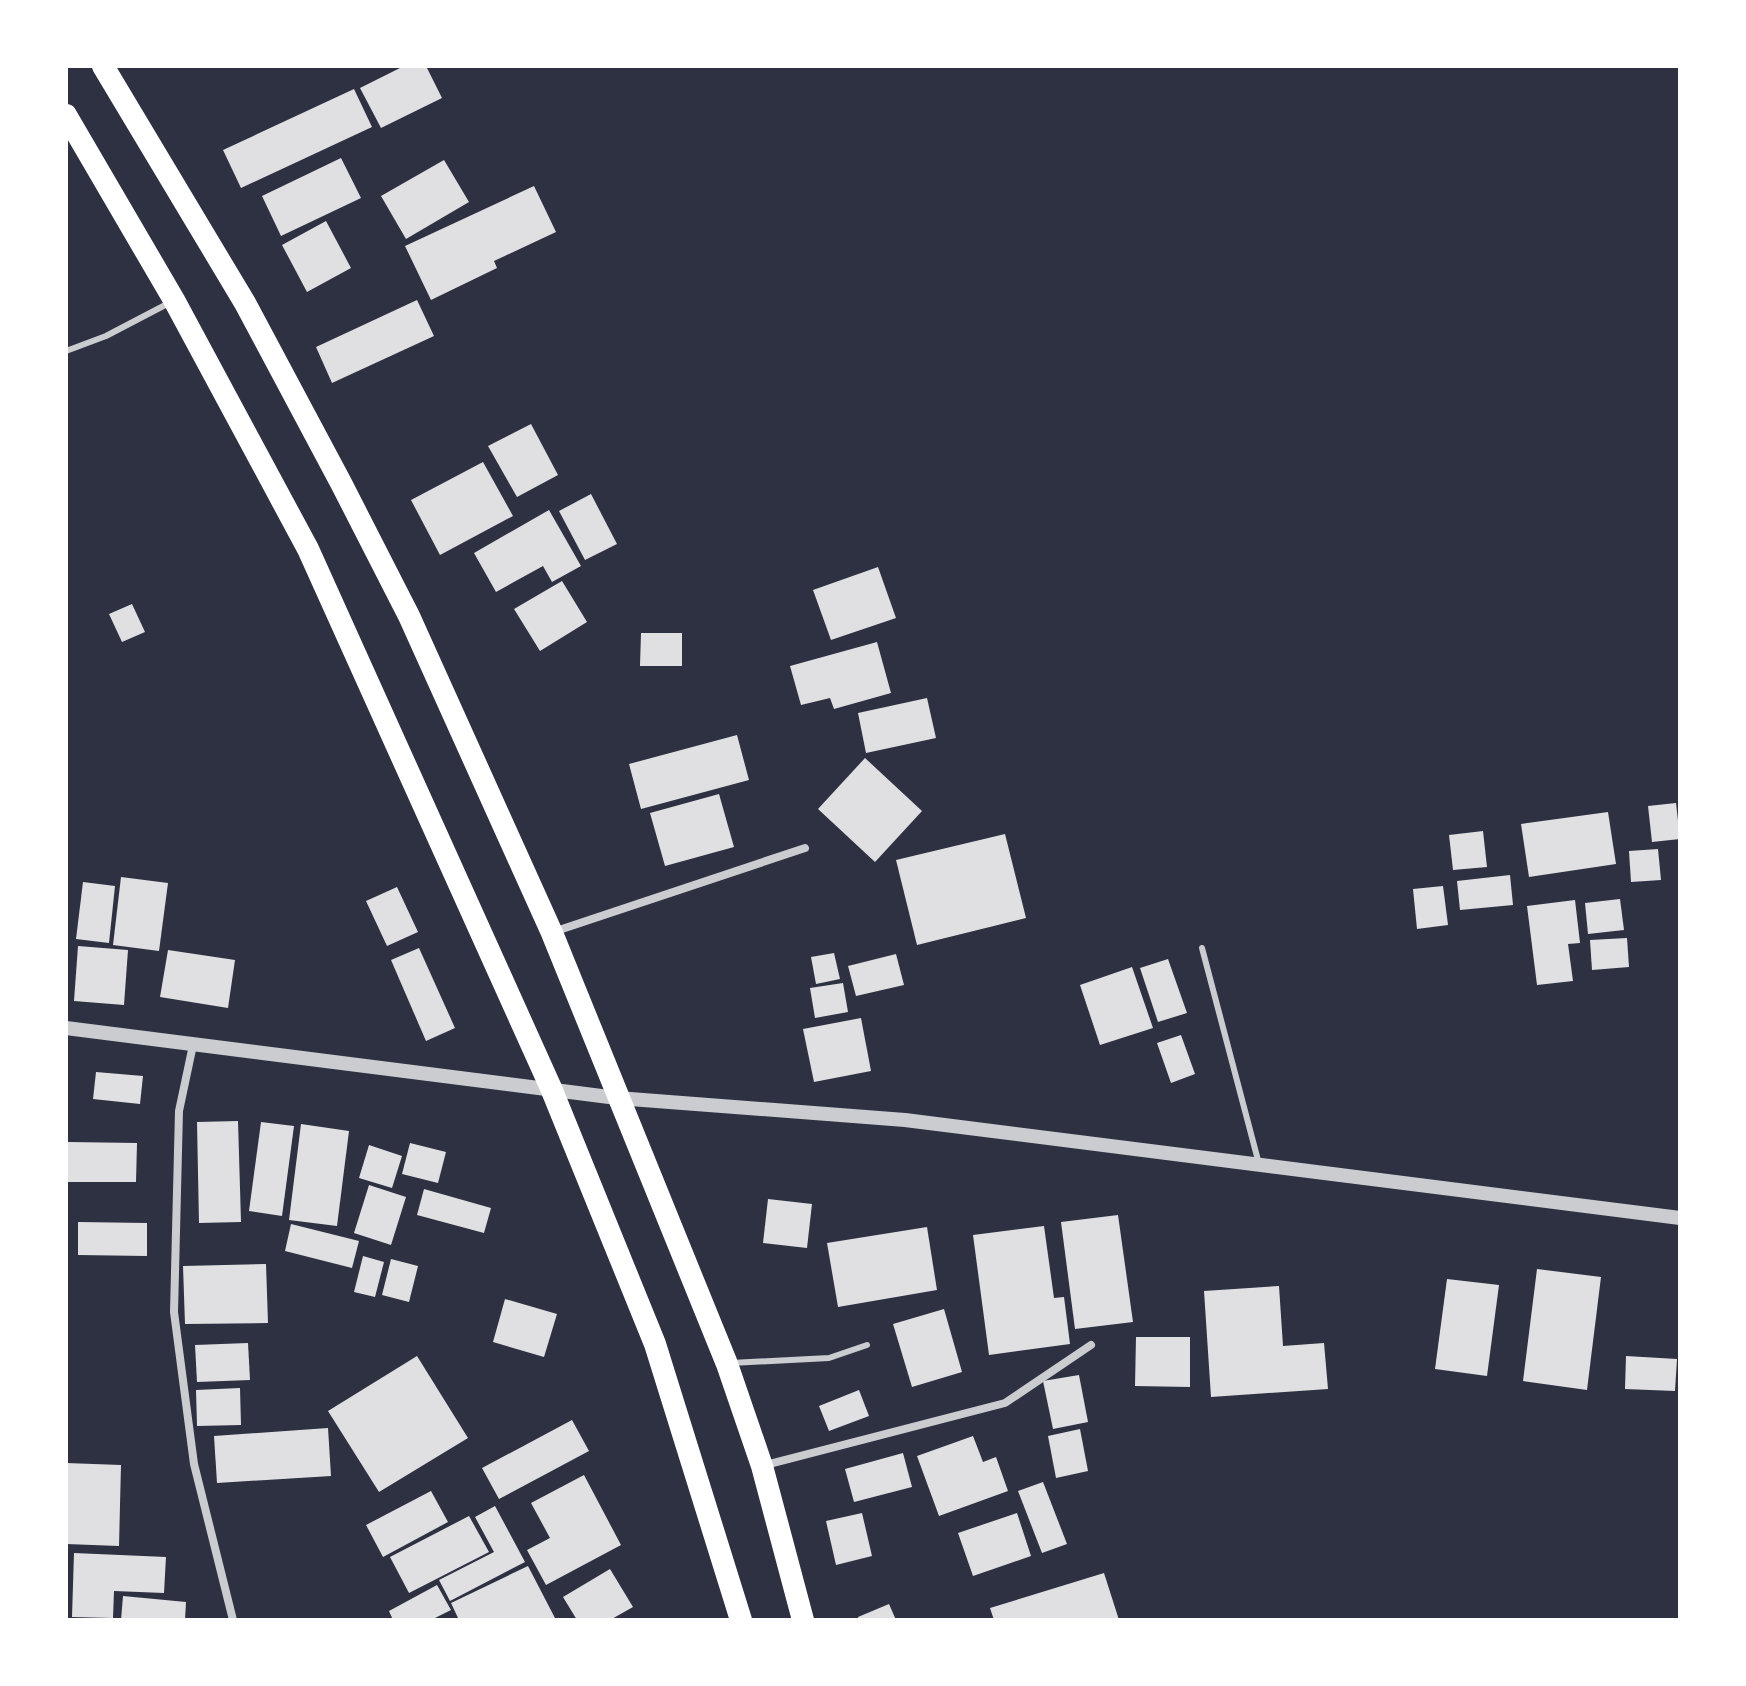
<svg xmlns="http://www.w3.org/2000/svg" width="1746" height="1686" font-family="'Fira Sans Condensed',sans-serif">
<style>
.building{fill:#e0e0e3}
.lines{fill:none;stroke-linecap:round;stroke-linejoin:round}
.service{stroke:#caccd0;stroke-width:6}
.minor{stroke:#caccd0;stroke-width:8}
.tertiary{stroke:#caccd0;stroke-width:14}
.trunk{stroke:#fff;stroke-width:22}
</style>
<rect width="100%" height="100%" fill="#2d3142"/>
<g class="building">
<path d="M404 66H426L442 98 381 128 360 88Z"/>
<path d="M354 89 372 127 241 188 223 150Z"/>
<path d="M341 158 361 198 281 236 262 196Z"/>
<path d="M444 160 469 202 406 239 381 196Z"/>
<path d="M534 186 556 232 494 261 497 268 431 300 405 246Z"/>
<path d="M326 221 351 268 307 292 282 245Z"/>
<path d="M417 300 434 336 332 383 316 347Z"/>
<path d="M531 424 558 475 517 497 488 446Z"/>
<path d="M483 462 513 516 440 555 411 500Z"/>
<path d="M591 494 617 544 585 560 559 511Z"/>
<path d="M549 510 581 566 552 582 543 566 496 592 474 553Z"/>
<path d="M878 567 896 618 831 640 813 590Z"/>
<path d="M562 581 587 622 540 651 514 609Z"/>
<path d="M132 604 145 632 122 642 109 614Z"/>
<path d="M641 633H682V666H640Z"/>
<path d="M877 642 891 693 834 709 830 698 801 705 790 666Z"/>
<path d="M927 698 936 738 866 753 858 713Z"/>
<path d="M737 735 749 780 641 809 629 764Z"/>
<path d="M865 758 922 811 875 862 818 809Z"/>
<path d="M719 794 734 847 665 866 650 813Z"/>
<path d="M1676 803 1680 839 1652 842 1648 806Z"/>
<path d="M1608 812 1616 864 1529 877 1521 824Z"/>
<path d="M1483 831 1487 867 1453 870 1449 835Z"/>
<path d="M1005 834 1026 918 917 945 896 860Z"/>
<path d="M1658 849 1661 880 1631 882 1629 851Z"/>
<path d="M1510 875 1513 905 1460 910 1457 881Z"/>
<path d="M121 877 168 883 159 951 113 945Z"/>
<path d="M83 882 115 886 109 943 76 939Z"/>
<path d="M1443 886 1448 925 1417 929 1413 889Z"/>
<path d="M397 887 418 932 387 946 366 901Z"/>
<path d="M1620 899 1624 930 1588 934 1585 903Z"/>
<path d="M1575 900 1580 943 1568 944 1573 981 1537 985 1527 906Z"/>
<path d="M1627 938 1629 967 1592 970 1590 940Z"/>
<path d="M78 946 128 950 124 1005 74 1001Z"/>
<path d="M419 948 455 1028 426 1041 391 960Z"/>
<path d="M168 950 235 960 228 1008 160 997Z"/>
<path d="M834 953 840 979 816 984 811 957Z"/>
<path d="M896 954 904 985 856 996 848 966Z"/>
<path d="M1168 959 1187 1013 1158 1022 1140 968Z"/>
<path d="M1132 967 1153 1028 1100 1045 1080 985Z"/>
<path d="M843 983 848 1012 815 1018 810 988Z"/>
<path d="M861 1018 871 1071 814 1082 803 1029Z"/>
<path d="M1181 1035 1195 1074 1171 1083 1157 1043Z"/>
<path d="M96 1072 143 1076 140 1104 93 1099Z"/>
<path d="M238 1121 241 1222 199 1223 197 1122Z"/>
<path d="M261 1122 294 1126 282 1216 249 1211Z"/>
<path d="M301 1124 349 1131 337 1226 289 1220Z"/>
<path d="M68 1142 137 1143 136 1182H68Z"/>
<path d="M410 1143 446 1152 438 1183 402 1174Z"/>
<path d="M369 1145 402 1156 392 1188 359 1178Z"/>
<path d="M369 1185 406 1197 391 1245 354 1233Z"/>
<path d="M424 1189 491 1208 484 1233 417 1215Z"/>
<path d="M768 1199 812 1204 807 1248 763 1243Z"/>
<path d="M1118 1215 1133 1322 1075 1329 1061 1222Z"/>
<path d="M78 1222 147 1223V1256L78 1255Z"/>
<path d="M291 1224 359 1241 352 1268 285 1251Z"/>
<path d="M1044 1226 1054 1298 1064 1297 1070 1344 989 1355 973 1235Z"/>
<path d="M927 1227 937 1290 838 1307 827 1243Z"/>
<path d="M363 1256 384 1262 375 1297 354 1292Z"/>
<path d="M391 1259 418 1266 409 1302 382 1295Z"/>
<path d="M266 1264 268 1323 185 1324 183 1266Z"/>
<path d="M1537 1269 1601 1277 1587 1390 1523 1381Z"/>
<path d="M1447 1279 1499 1285 1487 1376 1435 1369Z"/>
<path d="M1279 1286 1283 1346 1324 1343 1328 1389 1211 1397 1204 1291Z"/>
<path d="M505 1299 557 1314 544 1357 493 1342Z"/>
<path d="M944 1309 962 1372 912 1387 893 1324Z"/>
<path d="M1136 1337H1190V1387L1135 1386Z"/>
<path d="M248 1343 250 1380 197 1382 195 1345Z"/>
<path d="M417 1356 468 1438 379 1492 328 1411Z"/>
<path d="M1626 1356 1677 1359 1675 1391 1625 1389Z"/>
<path d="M1079 1375 1088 1422 1053 1429 1043 1381Z"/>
<path d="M240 1388 241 1425 197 1426 196 1390Z"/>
<path d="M859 1390 869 1416 829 1431 819 1406Z"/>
<path d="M572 1420 589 1451 499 1499 482 1468Z"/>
<path d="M328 1428 331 1476 217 1483 214 1436Z"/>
<path d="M1080 1429 1088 1471 1056 1478 1048 1436Z"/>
<path d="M973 1436 983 1462 996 1457 1008 1491 939 1516 917 1456Z"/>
<path d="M903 1453 912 1487 854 1502 845 1469Z"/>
<path d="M66 1463 121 1465 119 1546 66 1544Z"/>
<path d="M584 1475 621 1545 546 1585 527 1550 550 1538 531 1503Z"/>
<path d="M1043 1482 1067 1544 1042 1553 1018 1491Z"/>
<path d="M431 1491 448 1522 383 1557 366 1525Z"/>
<path d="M495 1506 525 1562 450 1601 439 1580 494 1552 475 1517Z"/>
<path d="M862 1513 872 1556 836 1565 826 1521Z"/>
<path d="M1017 1513 1031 1556 973 1576 958 1533Z"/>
<path d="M469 1516 489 1552 409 1593 390 1557Z"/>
<path d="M74 1553 166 1557 164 1593 114 1591 113 1618 72 1617Z"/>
<path d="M528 1566 556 1620H459L451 1603Z"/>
<path d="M610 1569 633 1607 610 1620H577L563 1597Z"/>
<path d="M1104 1573 1119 1620H994L990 1608Z"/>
<path d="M437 1585 451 1610 431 1620H393L389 1611Z"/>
<path d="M123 1596 186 1602 185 1620H121Z"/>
<path d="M889 1604 896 1620H859L858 1617Z"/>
</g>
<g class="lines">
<g class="service">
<path d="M66 351 106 336 171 302"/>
<path d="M1202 948 1259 1164"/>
<path d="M731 1363 829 1358 867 1345"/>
</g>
<g class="minor">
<path d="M553 932 805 848"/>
<path d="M193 1045 179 1111 174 1312 194 1464 233 1620"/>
<path d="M762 1466 1005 1403 1091 1345"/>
</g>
<path class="tertiary" d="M66 1028 617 1098 905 1120 1680 1218"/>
<g class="trunk">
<path d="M103 66 245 303 341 483 409 616 552 933 727 1364 762 1466 803 1620"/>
<path d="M66 115 174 300 308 549 551 1088 655 1344 741 1620"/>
</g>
</g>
<rect width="1746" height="1686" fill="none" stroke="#ffffff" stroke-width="136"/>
</svg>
